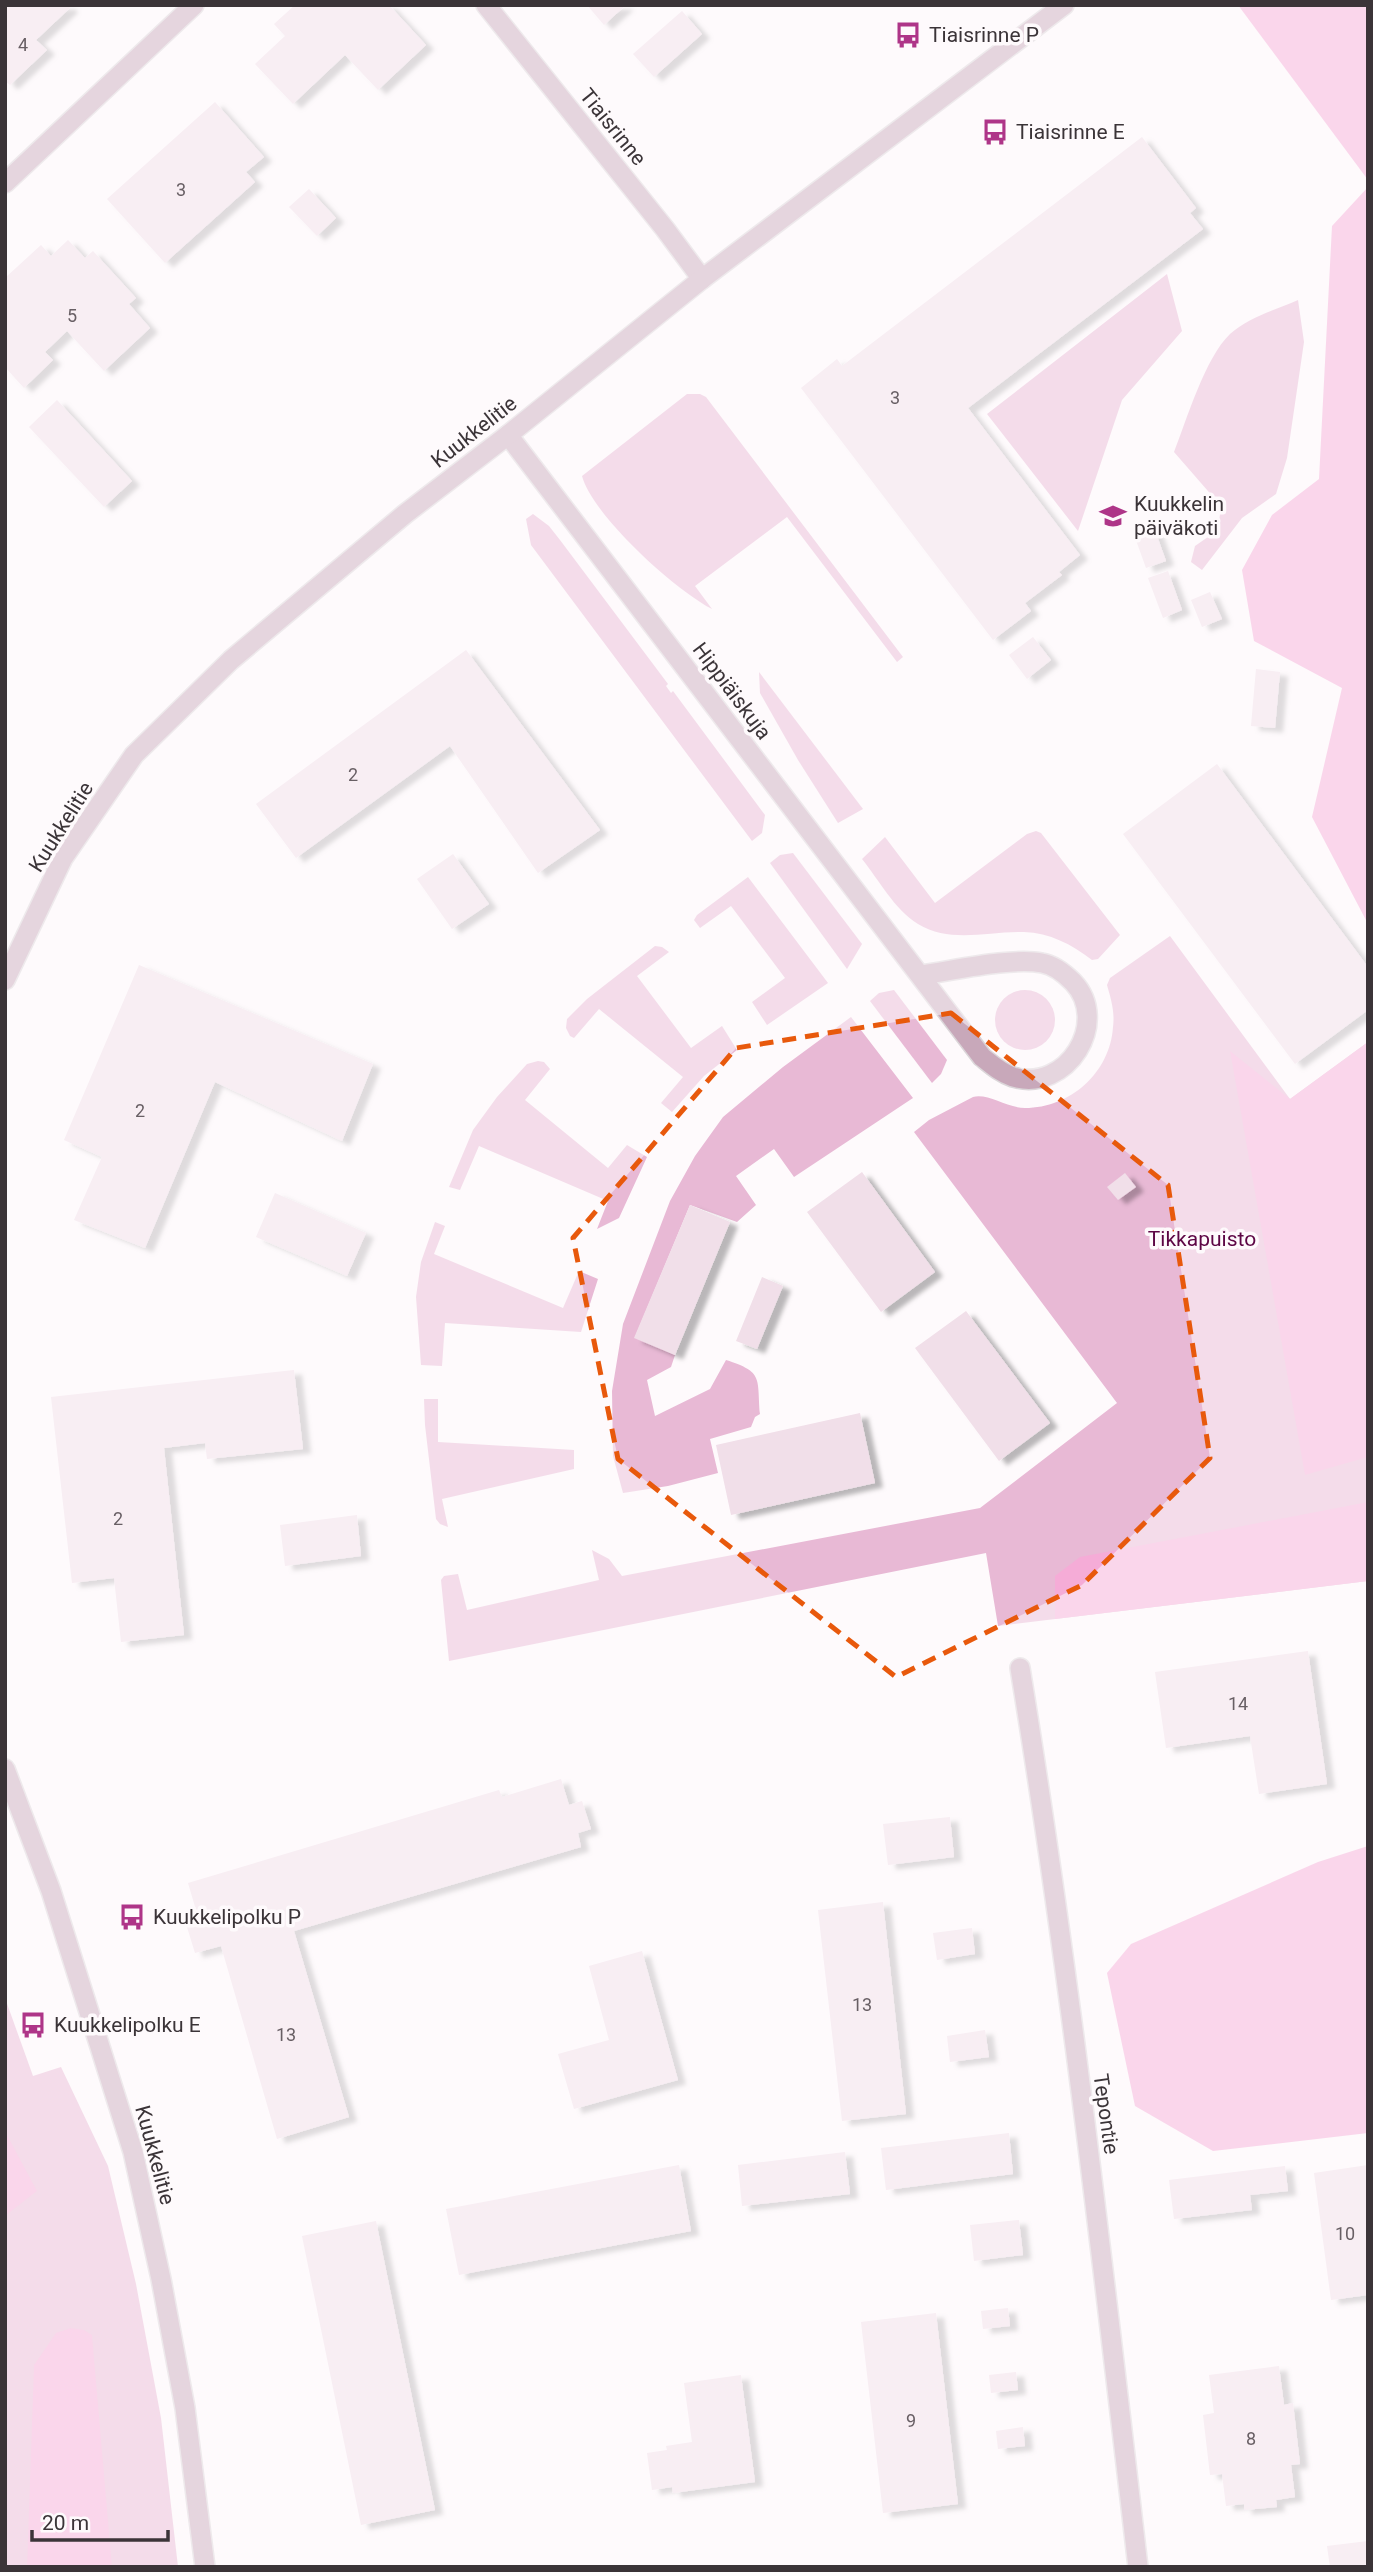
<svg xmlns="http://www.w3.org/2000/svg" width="1373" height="2572" font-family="Roboto,sans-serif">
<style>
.green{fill:#e8b9d5}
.forest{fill:#f5acd7}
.building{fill:#f1dfe9;filter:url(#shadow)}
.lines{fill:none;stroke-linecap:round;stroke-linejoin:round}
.minor-casing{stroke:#dbd6d9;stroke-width:22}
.tertiary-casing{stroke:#dbd6d9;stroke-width:22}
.minor{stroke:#c8a8ba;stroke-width:19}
.tertiary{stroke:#c8a8ba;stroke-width:19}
.marked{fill:none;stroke:#e8590c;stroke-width:5;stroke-dasharray:14 9;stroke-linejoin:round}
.labels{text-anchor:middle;stroke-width:7;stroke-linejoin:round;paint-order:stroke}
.number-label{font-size:18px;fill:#685f64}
.poi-label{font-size:21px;fill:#3b3438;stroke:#fefafc;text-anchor:start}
.street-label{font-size:21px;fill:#3b3438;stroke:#fefafc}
.park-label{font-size:21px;fill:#5d0645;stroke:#fefafc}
</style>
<defs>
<filter id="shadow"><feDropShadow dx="8" dy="4.5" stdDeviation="2" flood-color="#0004"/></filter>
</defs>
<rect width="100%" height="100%" fill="#fefafc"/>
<g class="green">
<path d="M1167 274 1182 331 1122 400 1078 531 987 414Z"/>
<path d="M1298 300 1304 342 1287 458 1276 494 1242 518 1202 570 1191 562 1195 546 1218 530 1221 506 1174 452C1187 419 1205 358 1230 334 1249 317 1275 310 1298 300Z"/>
<path d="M687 394H700L706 397 903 657 897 662 787 517 695 586 712 609C675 590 593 516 582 476Z"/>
<path d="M533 514 549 526 560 540 668 684 666 686 671 693 673 691 765 815 762 833 752 841 531 545 526 519Z"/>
<path d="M759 672 863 809 838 823 798 760 760 693Z"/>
<path d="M1036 831 1041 833 1120 935 1098 959 1092 960C1071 944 1050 933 1024 932 988 931 951 944 918 924 894 909 879 880 862 859L885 837 935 903 1027 834Z"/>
<path d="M793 853 862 944 847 969 770 863 780 855Z"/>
<path d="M748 877 828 983 767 1025 752 1002 785 978 731 906 700 928 694 920 697 915Z"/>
<path d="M1170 936 1290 1099 1368 1042V1581L998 1626 986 1553 449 1661 441 1580 444 1576 458 1574 467 1610 599 1580 592 1550 609 1559 622 1576 980 1508 1117 1403 914 1132 929 1120 973 1097C988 1093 1007 1108 1025 1108 1070 1108 1110 1073 1113 1027 1115 1012 1111 999 1107 985L1110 978Z"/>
<path d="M655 946 662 947 669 952 637 976 691 1048 722 1026 737 1050 704 1076 672 1112 661 1103 683 1077 599 1009 574 1038 570 1036 566 1028 567 1019 587 999Z"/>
<path d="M894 990 947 1060 941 1074 932 1083 870 1001 879 993Z"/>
<circle cx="1025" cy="1020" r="30"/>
<path d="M851 1017 913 1098 794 1177 774 1149 736 1176 756 1205 737 1222 690 1205 635 1337 675 1355 671 1367 647 1380 655 1416 710 1389 726 1360C764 1372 757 1378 760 1414L755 1417 751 1427 710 1439 718 1473 668 1486 623 1493 613 1456 612 1391 623 1324 670 1201 695 1156 723 1117 783 1067Z"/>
<path d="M538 1061 544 1062 550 1069 525 1100 608 1168 627 1145 647 1157 619 1218 597 1229 608 1201 479 1146 460 1190 449 1187 473 1130 497 1097 527 1064Z"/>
<path d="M435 1222 445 1226 434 1254 563 1308 579 1271 598 1279 581 1332 445 1323 442 1366 421 1365 416 1297 421 1262Z"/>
<path d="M424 1399H438V1442L574 1450V1469L442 1499 448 1527 440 1524 436 1519 425 1425Z"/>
<path d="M5 1998 33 2076 61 2067 108 2166 136 2284 161 2418 178 2567H5Z"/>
</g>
<g class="forest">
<path d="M1238 5H1368V180Z"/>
<path d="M1368 187V924L1312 817 1342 688 1254 641 1242 570 1272 515 1319 479 1332 226Z"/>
<path d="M1368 1042V1457L1305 1475 1230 1051 1290 1099Z"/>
<path d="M1368 1502V1581L1055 1619V1576L1080 1557Z"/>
<path d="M1368 1846V2133L1213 2151 1135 2106 1107 1973 1131 1944 1318 1862Z"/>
<path d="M5 2131 37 2191 5 2216Z"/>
<path d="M71 2328 84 2330 92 2335 112 2567H27L34 2365 56 2333Z"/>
</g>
<g class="building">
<path d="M5 5H68L70 8 36 40 47 50 10 85 5 81Z"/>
<path d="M295 5H389L426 45 378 90 345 55 293 104 255 64 285 36 274 24Z"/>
<path d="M587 5H626L604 25Z"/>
<path d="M682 11 702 34 654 77 633 54Z"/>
<path d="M215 102 264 157 246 172 255 182 165 263 107 199Z"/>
<path d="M1142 137 1196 208 1190 213 1203 229 968 408 1080 555 1059 572 1062 575 1025 603 1031 611 993 640 801 388 837 359 842 366Z"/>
<path d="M309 189 336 218 317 236 289 207Z"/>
<path d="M68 240 85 258 93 251 136 298 129 304 150 328 104 371 67 331 45 352 53 360 24 388 5 367V278L41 245 51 256Z"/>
<path d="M57 400 132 481 104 507 29 427Z"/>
<path d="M1152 522 1166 561 1146 568 1132 529Z"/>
<path d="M1168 571 1182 610 1163 618 1148 578Z"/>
<path d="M1210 592 1222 619 1202 627 1191 600Z"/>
<path d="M1033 637 1051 660 1027 679 1009 655Z"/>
<path d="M466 650 600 830 538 873 450 746 296 858 256 804Z"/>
<path d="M1256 669 1280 672 1275 728 1251 726Z"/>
<path d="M1217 764 1368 967V1010L1295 1064 1123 834Z"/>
<path d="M453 854 489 904 452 929 417 879Z"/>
<path d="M139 965 373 1064 342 1141 215 1082 145 1248 74 1220 102 1157 64 1140Z"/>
<path d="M862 1172 935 1272 881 1312 807 1212Z"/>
<path d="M1125 1173 1136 1187 1118 1200 1107 1187Z"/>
<path d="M275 1193 366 1233 347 1276 256 1237Z"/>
<path d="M690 1205 730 1222 675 1355 634 1338Z"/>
<path d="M762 1277 783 1286 757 1349 736 1341Z"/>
<path d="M966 1311 1050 1423 999 1461 915 1348Z"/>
<path d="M294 1370 303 1449 207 1459 205 1443 164 1448 184 1635 121 1642 114 1578 72 1583 51 1397Z"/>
<path d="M860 1413 875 1483 731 1515 716 1445Z"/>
<path d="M357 1515 361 1556 285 1566 280 1525Z"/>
<path d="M1308 1651 1327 1784 1259 1794 1250 1736 1166 1748 1155 1672Z"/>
<path d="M561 1779 569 1805 582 1801 591 1829 578 1833 581 1847 294 1931 349 2117 277 2139 221 1946 195 1953 183 1914 196 1910 188 1883 499 1790 502 1797Z"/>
<path d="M950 1817 954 1857 888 1865 883 1824Z"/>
<path d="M883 1902 906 2114 842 2121 818 1910Z"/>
<path d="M972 1928 975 1954 937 1960 933 1933Z"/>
<path d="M642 1951 678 2080 574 2109 558 2054 609 2040 589 1966Z"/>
<path d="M985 2030 989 2057 950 2062 947 2036Z"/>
<path d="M1009 2133 1013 2174 886 2190 881 2148Z"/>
<path d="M845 2152 850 2194 742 2206 738 2165Z"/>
<path d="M679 2165 691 2231 459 2275 446 2209Z"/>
<path d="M1368 2165V2295L1331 2300 1314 2173Z"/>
<path d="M1285 2166 1288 2191 1250 2195 1252 2210 1174 2219 1169 2180Z"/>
<path d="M1019 2220 1023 2255 974 2261 970 2225Z"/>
<path d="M376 2221 435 2510 361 2525 302 2236Z"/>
<path d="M1008 2308 1010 2326 983 2329 981 2311Z"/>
<path d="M936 2313 958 2504 883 2513 861 2322Z"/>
<path d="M1279 2366 1284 2405 1293 2403 1300 2464 1291 2465 1295 2497 1276 2500 1277 2507 1244 2510V2504L1226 2506 1222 2474 1210 2475 1203 2415 1214 2413 1209 2375Z"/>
<path d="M1016 2372 1018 2390 991 2393 989 2375Z"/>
<path d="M741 2375 755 2482 673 2493 672 2487 652 2490 647 2453 667 2450 666 2446 692 2442 684 2383Z"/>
<path d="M1023 2427 1025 2446 998 2449 996 2431Z"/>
<path d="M1368 2541V2567H1330L1327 2546Z"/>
</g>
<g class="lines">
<g class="minor-casing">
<g id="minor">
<path d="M486 5 665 229 702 279"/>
<path d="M5 183 194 5"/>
<path d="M508 435 982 1057C992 1065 1001 1073 1013 1077 1067 1093 1111 1022 1073 982 1064 973 1054 965 1042 963 1011 957 952 971 920 975"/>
<path d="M1020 1668C1069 1966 1103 2267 1138 2567"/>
</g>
</g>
<g class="tertiary-casing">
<g id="tertiary">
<path d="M5 980 63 858 134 755 231 660 405 514 508 435 702 279 1064 5"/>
<path d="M5 1769 51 1891 133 2152 161 2279 185 2408 205 2567"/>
</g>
</g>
<use href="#minor" class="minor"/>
<use href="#tertiary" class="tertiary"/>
</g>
<path d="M0 0H1373V2572H0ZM951 1013 1168 1185 1210 1458 1082 1585 896 1677 618 1459 573 1238 736 1048Z" fill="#fefafc" fill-opacity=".55" fill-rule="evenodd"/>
<path class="marked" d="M951 1013 1168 1185 1210 1458 1082 1585 896 1677 618 1459 573 1238 736 1048Z"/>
<defs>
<g id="bus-bare" transform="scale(2.1)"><path d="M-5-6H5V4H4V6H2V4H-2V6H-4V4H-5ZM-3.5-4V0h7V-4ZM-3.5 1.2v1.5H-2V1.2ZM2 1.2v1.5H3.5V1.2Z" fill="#ae3588" stroke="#fefafc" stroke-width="2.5" paint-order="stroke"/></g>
<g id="school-bare" transform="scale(2.1)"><path d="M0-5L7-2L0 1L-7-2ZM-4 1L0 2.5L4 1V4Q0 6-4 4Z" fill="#ae3588" stroke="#fefafc" stroke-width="2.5" paint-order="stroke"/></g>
</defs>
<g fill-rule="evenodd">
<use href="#bus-bare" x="908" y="35"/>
<use href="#bus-bare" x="995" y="132"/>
<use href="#school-bare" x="1113" y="516"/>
<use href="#bus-bare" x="132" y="1917"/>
<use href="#bus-bare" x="33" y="2025"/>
</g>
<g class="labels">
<g class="number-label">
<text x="23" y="51">4</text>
<text x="181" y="196">3</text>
<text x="72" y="322">5</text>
<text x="895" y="404">3</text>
<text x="353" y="781">2</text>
<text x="140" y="1117">2</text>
<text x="118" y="1525">2</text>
<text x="1238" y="1710">14</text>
<text x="862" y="2011">13</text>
<text x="286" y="2041">13</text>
<text x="1345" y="2240">10</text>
<text x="911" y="2427">9</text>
<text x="1251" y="2445">8</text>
</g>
<g class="poi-label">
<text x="929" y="42">Tiaisrinne P</text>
<text x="1016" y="139">Tiaisrinne E</text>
<text x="1134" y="511">Kuukkelin<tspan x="1134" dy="24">päiväkoti</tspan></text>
<text x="153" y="1924">Kuukkelipolku P</text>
<text x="54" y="2032">Kuukkelipolku E</text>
</g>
<g class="street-label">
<text transform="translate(613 127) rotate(51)" y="7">Tiaisrinne</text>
<text transform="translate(474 432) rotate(-38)" y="7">Kuukkelitie</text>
<text transform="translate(732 691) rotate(53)" y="7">Hippiäiskuja</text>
<text transform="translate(61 827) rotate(-58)" y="7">Kuukkelitie</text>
<text transform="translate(1106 2114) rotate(82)" y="7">Tepontie</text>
<text transform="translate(155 2155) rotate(75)" y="7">Kuukkelitie</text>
</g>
<g class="park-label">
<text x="1202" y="1246">Tikkapuisto</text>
</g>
</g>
<rect width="1373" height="2572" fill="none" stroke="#3b3438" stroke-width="14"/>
<path d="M32 2530v10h136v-10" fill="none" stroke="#3b3438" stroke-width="3.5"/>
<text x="42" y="2530" font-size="21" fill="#3b3438" stroke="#fefafc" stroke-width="5" paint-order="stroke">20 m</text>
</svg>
